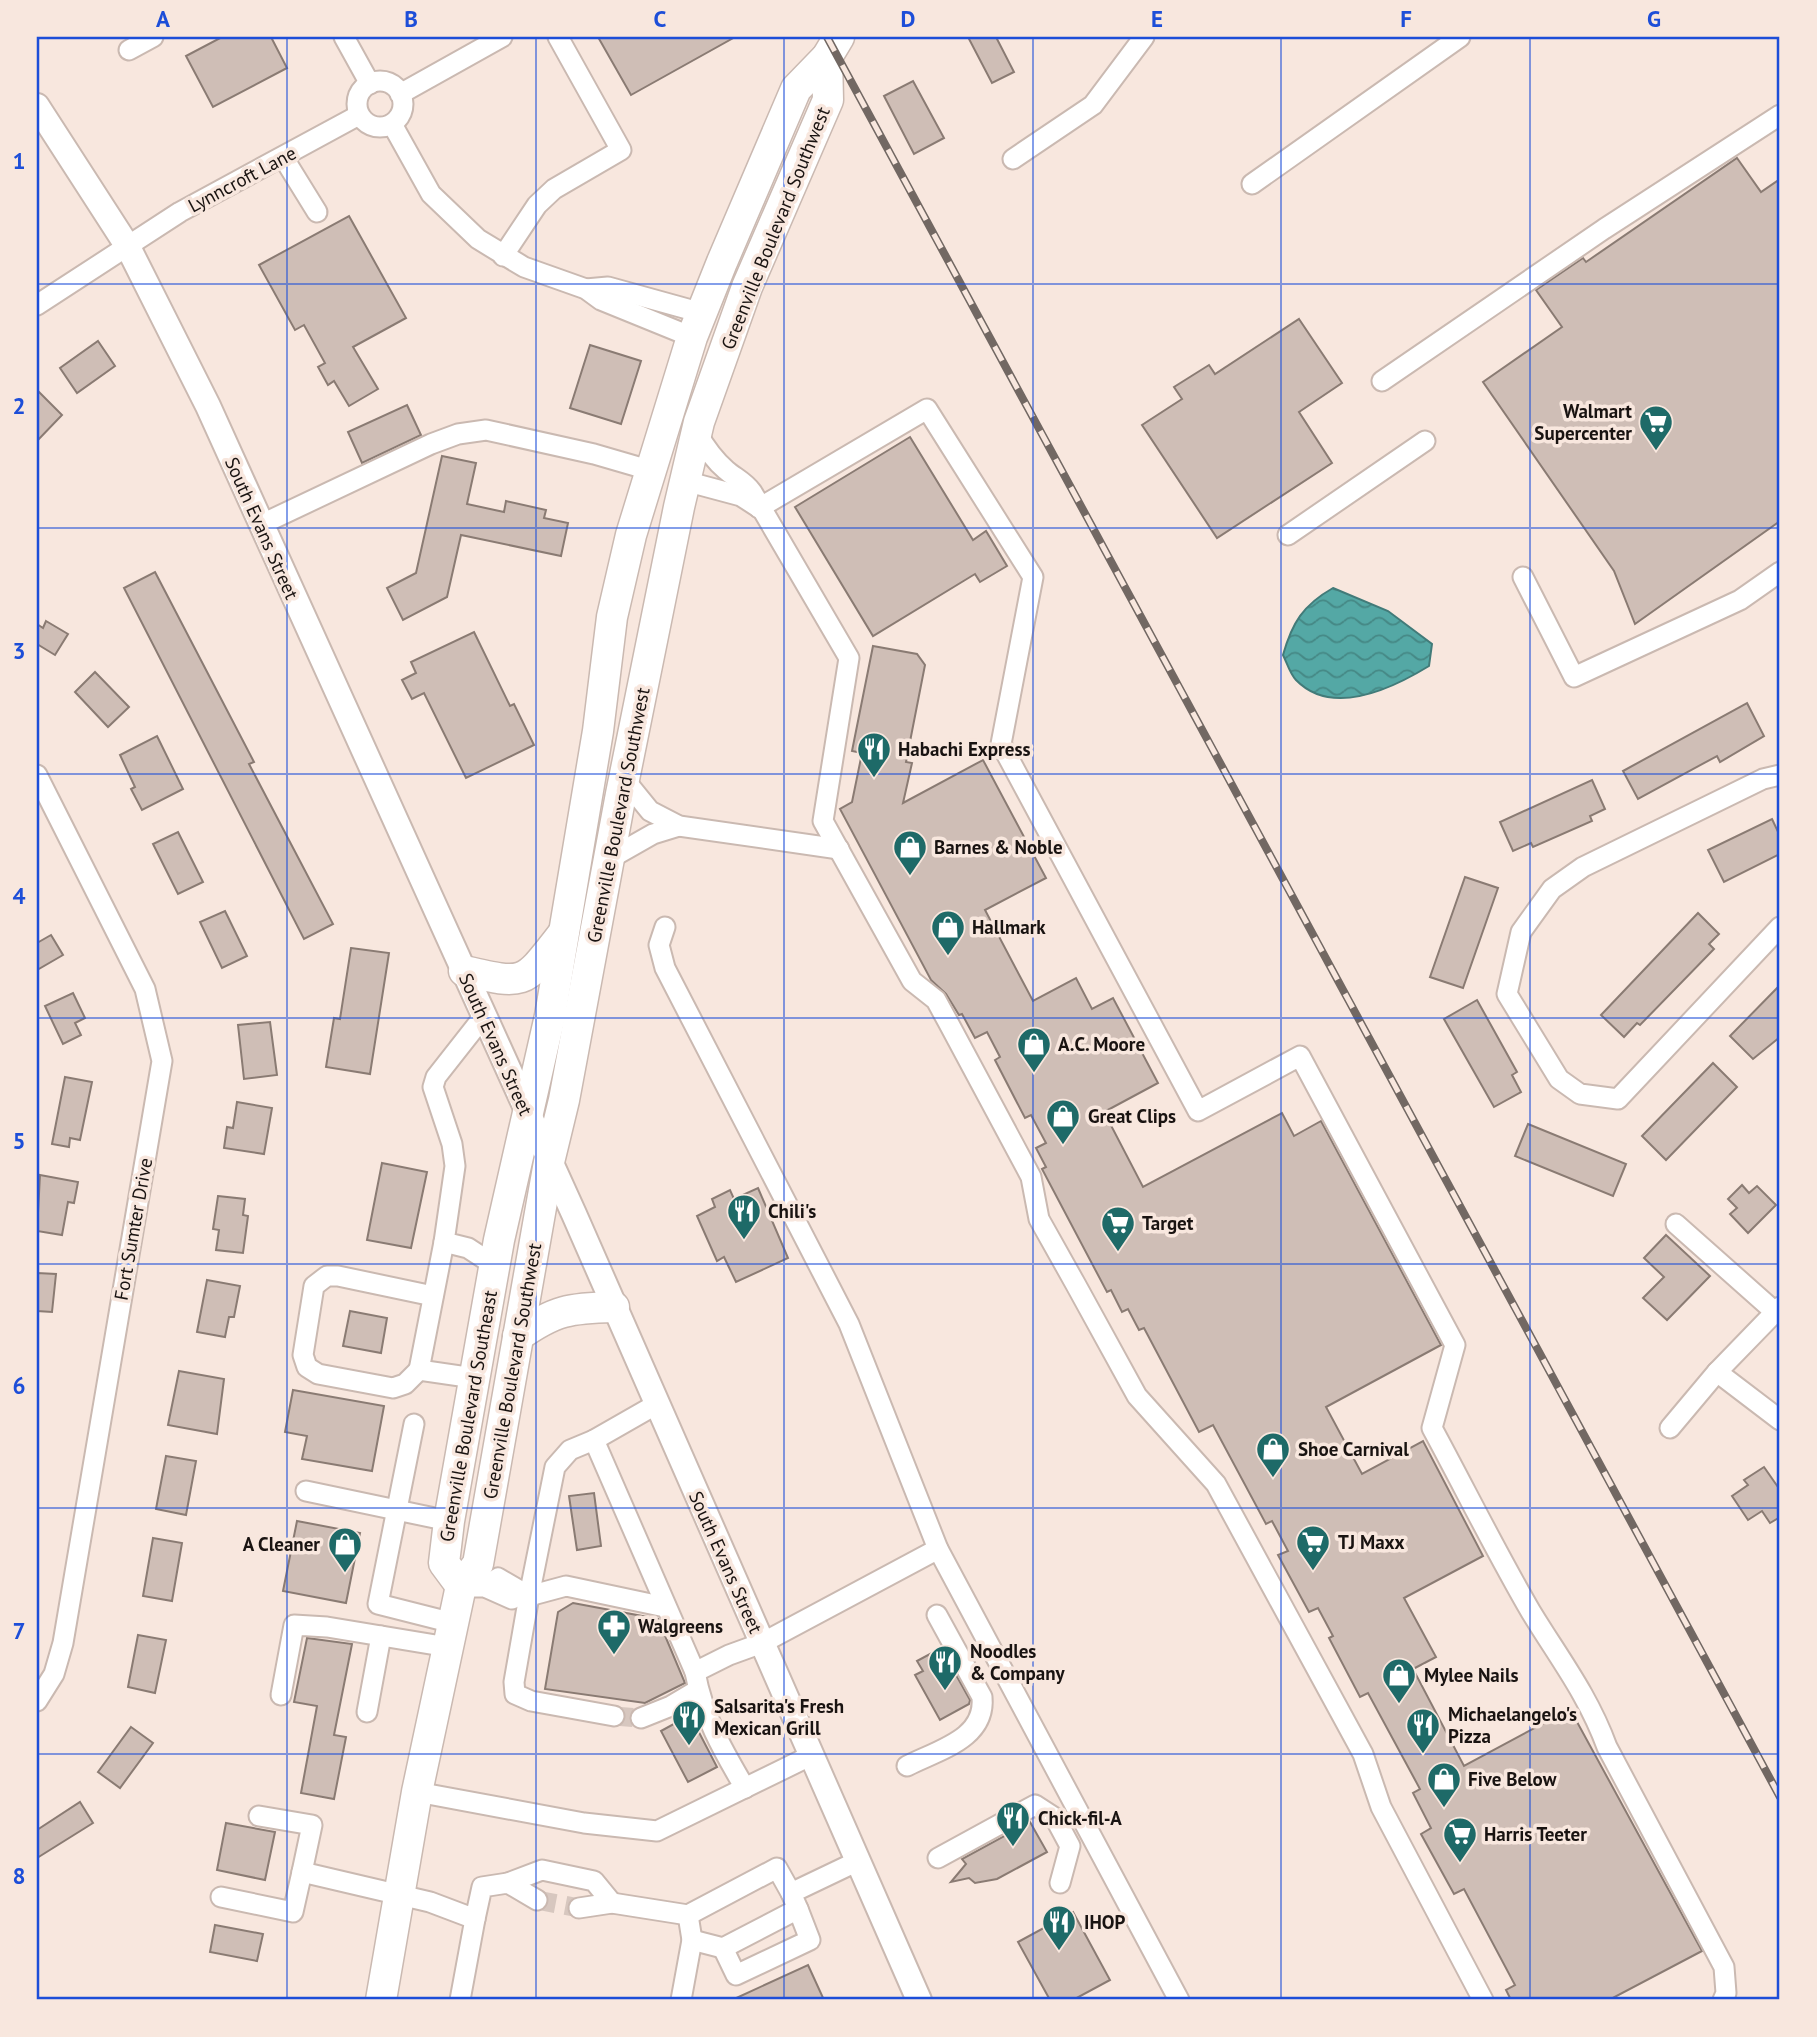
<svg xmlns="http://www.w3.org/2000/svg" width="1817" height="2037" font-family="'PT Sans',sans-serif">
<style>
.water{fill:url(#water-waves);stroke:#427b79;stroke-width:2}
.building{fill:#cfbeb6;stroke:#8a7b73;stroke-width:2}
.lines{fill:none;stroke-linecap:round;stroke-linejoin:round}
.minor-tunnel{stroke:#d7c7bf;stroke-width:19;stroke-dasharray:19 10;stroke-linecap:butt}
.minor-casing{stroke:#cab9b1;stroke-width:23}
.major-casing{stroke:#cab9b1;stroke-width:28}
.highway-casing{stroke:#cab9b1;stroke-width:33}
.minor{stroke:#fff;stroke-width:19}
.major{stroke:#fff;stroke-width:24}
.highway{stroke:#fff;stroke-width:30}
.rail-casing{stroke:#726863;stroke-width:8}
.rail{stroke:#f8e7de;stroke-width:5;stroke-dasharray:16;stroke-linecap:butt}
.grid{fill:none;stroke:#1d4ed8;stroke-width:2;stroke-opacity:0.55}
.labels{text-anchor:middle;stroke-width:7;stroke-linejoin:round;paint-order:stroke}
.street-label{font-size:19px;fill:#191311;stroke:#f8e7de}
.poi-label{font-size:19px;font-weight:bold;fill:#191311;stroke:#f8e7de;text-anchor:start}
.neatline{fill:none;stroke:#1d4ed8;stroke-width:2.5}
.grid-label{font-size:23px;text-anchor:middle;font-weight:bold;fill:#1d4ed8}
</style>
<defs>
<pattern id="water-waves" width="16" height="10" patternUnits="userSpaceOnUse" patternTransform="scale(1.75)"><rect width="16" height="10" fill="#54a8a5"/><path d="M0 5q4-4 8 0t8 0" fill="none" stroke="#458885"/></pattern>
</defs>
<rect width="100%" height="100%" fill="#f8e7de"/>
<path class="water" d="M1333 588 1388 611 1432 644 1429 666C1393 688 1333 718 1296 680 1290 674 1287 663 1283 655 1292 623 1303 605 1333 588Z"/>
<g class="building">
<path d="M222 37H271L287 68 213 107 186 56Z"/>
<path d="M598 37H735L631 95Z"/>
<path d="M968 37H996L1014 72 992 83Z"/>
<path d="M913 81 944 138 914 154 884 96Z"/>
<path d="M1737 158 1761 192 1780 179V521L1635 624 1614 571 1483 382 1562 327 1536 290 1583 258 1586 262Z"/>
<path d="M349 216 406 318 353 347 378 389 349 406 334 381 328 385 318 367 325 363 304 325 295 330 259 265Z"/>
<path d="M1299 319 1342 383 1299 412 1332 463 1217 538 1142 425 1182 399 1174 387 1209 365 1215 374Z"/>
<path d="M98 341 115 366 77 393 60 368Z"/>
<path d="M590 345 641 361 621 424 570 408Z"/>
<path d="M37 390 62 415 37 441Z"/>
<path d="M407 405 421 435 362 463 348 432Z"/>
<path d="M910 437 973 540 986 531 1007 566 980 582 975 574 873 636 795 507Z"/>
<path d="M442 456 476 463 467 504 504 512 506 501 546 510 544 518 568 523 561 556 461 535 447 597 403 620 387 588 416 573Z"/>
<path d="M155 572 254 762 249 764 333 924 304 939 124 588Z"/>
<path d="M46 621 68 634 55 655 37 644V624L43 628Z"/>
<path d="M474 632 510 706 514 704 534 745 466 778 424 693 412 699 402 680 416 673 411 662Z"/>
<path d="M873 646 917 654 925 665 906 762 912 763 903 803 983 760 1046 878 985 910 1033 1001 1076 978 1092 1009 1113 998 1158 1083 1104 1112 1143 1187 1282 1113 1294 1136 1321 1121 1441 1345 1326 1407 1362 1474 1423 1441 1483 1556 1404 1598 1436 1657 1413 1669 1464 1766 1570 1709 1702 1951 1609 2000H1511L1506 1990 1515 1985 1464 1889 1454 1894 1421 1834 1431 1828 1413 1793 1420 1789 1368 1693 1360 1697 1329 1638 1333 1636 1318 1608 1309 1612 1278 1555 1288 1551 1272 1521 1266 1524 1213 1425 1199 1432 1144 1328 1139 1330 1128 1309 1122 1312 1111 1290 1107 1292 1042 1169 1046 1167 1036 1148 1046 1143 1031 1115 1025 1118 995 1060 1000 1057 987 1032 975 1038 962 1014 959 1015 946 994 931 980 840 809 852 802 862 753 852 751Z"/>
<path d="M95 672 129 707 108 727 75 692Z"/>
<path d="M1747 703 1764 736 1720 762 1717 756 1638 799 1623 771Z"/>
<path d="M157 736 183 789 142 810 131 789 135 787 120 755Z"/>
<path d="M1592 780 1605 809 1590 816 1592 821 1533 847 1531 843 1513 851 1500 822Z"/>
<path d="M1772 819 1780 836V854L1724 882 1708 850Z"/>
<path d="M178 832 203 882 178 894 153 844Z"/>
<path d="M1465 877 1498 888 1463 988 1430 977Z"/>
<path d="M225 911 247 956 222 968 200 922Z"/>
<path d="M1698 913 1719 934 1709 944 1714 949 1640 1025 1637 1023 1624 1037 1601 1015Z"/>
<path d="M51 935 63 955 37 970V943Z"/>
<path d="M351 948 389 953 370 1074 326 1067 334 1018 340 1019Z"/>
<path d="M1780 985V1037L1753 1059 1730 1036Z"/>
<path d="M73 993 85 1018 75 1023 81 1035 63 1044 45 1006Z"/>
<path d="M1477 1000 1517 1072 1512 1075 1521 1092 1494 1107 1444 1019Z"/>
<path d="M270 1022 277 1075 244 1079 238 1025Z"/>
<path d="M1713 1063 1737 1087 1666 1160 1642 1136Z"/>
<path d="M65 1077 92 1082 80 1140 70 1138 69 1147 52 1144Z"/>
<path d="M237 1102 272 1108 264 1154 224 1148 227 1127 233 1128Z"/>
<path d="M1528 1124 1626 1164 1613 1196 1515 1156Z"/>
<path d="M382 1163 427 1172 411 1248 367 1240Z"/>
<path d="M40 1175 78 1182 74 1203 68 1202 62 1235 37 1231Z"/>
<path d="M1742 1185 1749 1193 1757 1186 1776 1205 1748 1233 1730 1214 1737 1208 1728 1199Z"/>
<path d="M758 1188 788 1258 736 1282 724 1257 717 1261 697 1216 715 1207 712 1199 730 1190 734 1199Z"/>
<path d="M218 1196 245 1199 243 1215 248 1216 243 1253 216 1250 219 1230 213 1229Z"/>
<path d="M1666 1235 1710 1276 1667 1320 1643 1298 1664 1277 1644 1258Z"/>
<path d="M37 1273 56 1274 52 1312 37 1311Z"/>
<path d="M207 1280 240 1286 234 1317H229L225 1337 197 1332Z"/>
<path d="M350 1311 387 1318 381 1353 343 1346Z"/>
<path d="M179 1371 224 1379 217 1434 168 1425Z"/>
<path d="M293 1390 384 1406 372 1471 302 1459 307 1436 285 1432Z"/>
<path d="M166 1456 196 1461 186 1515 156 1509Z"/>
<path d="M1764 1467 1780 1490V1517L1770 1523 1762 1511 1748 1520 1732 1496 1748 1485 1744 1480Z"/>
<path d="M594 1493 601 1546 577 1550 569 1496Z"/>
<path d="M297 1521 360 1533 346 1603 283 1591Z"/>
<path d="M153 1538 182 1543 172 1601 143 1596Z"/>
<path d="M573 1603 658 1619 685 1683 645 1703 545 1689 558 1612Z"/>
<path d="M138 1635 166 1640 155 1693 128 1687Z"/>
<path d="M307 1638 352 1644 334 1735 346 1737 334 1799 301 1793 317 1706 294 1702Z"/>
<path d="M941 1648 970 1700 969 1704 940 1720 915 1675 923 1671 917 1661Z"/>
<path d="M690 1715 717 1767 688 1782 661 1731Z"/>
<path d="M131 1727 153 1743 120 1788 98 1772Z"/>
<path d="M80 1802 93 1823 37 1858V1830Z"/>
<path d="M1030 1822 1047 1852 997 1879 975 1883 969 1878 951 1882 966 1864 962 1859Z"/>
<path d="M226 1823 275 1832 265 1880 217 1870Z"/>
<path d="M1073 1912 1110 1980 1073 2000H1050L1018 1942Z"/>
<path d="M215 1925 263 1934 257 1961 210 1952Z"/>
<path d="M808 1965 824 2000H732Z"/>
</g>
<g class="lines">
<g class="minor-tunnel">
<path d="M614 1716 641 1718"/>
<path d="M537 1900 579 1908"/>
</g>
<g class="minor-casing">
<g id="minor">
<path d="M344 37 370 84"/>
<path d="M129 50 153 37"/>
<circle cx="380" cy="104" r="23"/>
<path d="M400 94 502 37"/>
<path d="M392 124 431 194 478 239 524 267 586 289 601 300 692 337"/>
<path d="M283 157 317 212"/>
<path d="M1013 159 1093 105 1144 37"/>
<path d="M1252 184 1460 37"/>
<path d="M503 256 537 205 554 189 621 150 558 37"/>
<path d="M586 289 608 287 702 313"/>
<path d="M37 305 180 212 359 115"/>
<path d="M1382 381 1604 229 1780 115"/>
<path d="M697 433C705 447 713 459 726 470 735 478 744 481 752 492L849 658 823 821 912 981 936 1000 948 1022 1031 1177 1039 1219 1076 1285 1137 1396 1216 1484 1363 1754 1381 1807 1483 2000"/>
<path d="M685 481 741 496 758 507"/>
<path d="M759 508 927 409 1033 577 1001 744 1198 1111 1300 1056 1455 1345 1432 1428C1465 1489 1496 1552 1531 1612 1559 1658 1588 1695 1607 1747L1724 1967 1726 1993 1723 2000"/>
<path d="M260 525 431 444 458 434 486 430 594 454 649 470"/>
<path d="M1288 535 1425 441"/>
<path d="M1523 577 1574 677 1740 600 1780 572"/>
<path d="M37 775 145 989 162 1061 63 1643 54 1674 37 1701"/>
<path d="M1780 775 1763 779 1583 867 1552 889 1521 932 1507 994 1559 1079 1580 1094 1618 1099 1780 927"/>
<path d="M624 779 650 811 679 826 839 849"/>
<path d="M609 859 653 834 679 826"/>
<path d="M665 927 659 945 665 968 849 1324 938 1549 1179 2000"/>
<path d="M484 1016 436 1077 433 1087 452 1144 455 1166 444 1242 468 1248 494 1265"/>
<path d="M1676 1224 1775 1312"/>
<path d="M444 1242 419 1370 474 1378"/>
<path d="M419 1370 405 1384 393 1388 318 1374 307 1367 303 1355 314 1286 327 1276H338L433 1296"/>
<path d="M1717 1372 1780 1420"/>
<path d="M657 1404 594 1440 695 1672"/>
<path d="M414 1424 378 1604 453 1623"/>
<path d="M1670 1428 1717 1372 1780 1307"/>
<path d="M594 1440 570 1450 555 1467 529 1596 566 1586 665 1607"/>
<path d="M306 1491 449 1521"/>
<path d="M472 1587H485L512 1599 522 1594"/>
<path d="M485 1587 498 1578 529 1596 514 1682 515 1694 531 1701 614 1716"/>
<path d="M281 1695 294 1625 327 1627 448 1647"/>
<path d="M367 1712 381 1636"/>
<path d="M641 1718 671 1706 698 1690"/>
<path d="M907 1766C938 1750 986 1739 982 1697L937 1615"/>
<path d="M745 1788C722 1749 703 1716 695 1672L729 1655 762 1643 938 1549"/>
<path d="M417 1792 584 1823 657 1831 812 1755"/>
<path d="M259 1816 312 1825 302 1872"/>
<path d="M938 1858 1035 1805 1055 1818 1070 1846 1060 1883"/>
<path d="M508 1883 542 1870 594 1881 612 1903"/>
<path d="M221 1897 293 1912 302 1872 430 1902 475 1919 460 2000"/>
<path d="M579 1908 612 1903 688 1915 692 1940 681 2000"/>
<path d="M688 1915 777 1868 791 1893"/>
<path d="M475 1919 482 1887 508 1883 537 1900"/>
<path d="M692 1940 723 1948 798 1909 791 1893 858 1861"/>
<path d="M723 1948 736 1975 810 1940 798 1909"/>
</g>
</g>
<g class="major-casing">
<path id="major" d="M37 106 128 247 208 406 574 1214 919 2000"/>
</g>
<g class="highway-casing">
<g id="highway">
<path d="M464 971C526 985 523 985 562 935"/>
<path d="M518 1336C555 1310 570 1308 614 1307"/>
<path d="M461 1586 444 1563 449 1521 499 1240 550 1016 598 731 612 617 631 535 692 337 722 262 796 89 827 57 839 37"/>
<path d="M381 2000 417 1792 461 1586 478 1564 549 1162 564 1100 621 794 679 507 699 422 747 287 828 100 827 57"/>
</g>
</g>
<use href="#minor" class="minor"/>
<use href="#major" class="major"/>
<use href="#highway" class="highway"/>
<g class="rail-casing">
<path id="rail" d="M827 37 1780 1797"/>
</g>
<use href="#rail" class="rail"/>
</g>
<path class="grid" d="M287 37V2000M536 37V2000M784 37V2000M1033 37V2000M1281 37V2000M1530 37V2000M37 284H1780M37 528H1780M37 774H1780M37 1018H1780M37 1264H1780M37 1508H1780M37 1754H1780"/>
<defs>
<g id="supermarket-pin" transform="scale(1.75)"><path d="M0 17L-7.5 6A9.5 9.5 0 1 1 7.5 6Z" fill="#1e6a68" stroke="#f8e7de"/><path d="M-6-5.5h2.5l.6 2H6L4.5 2H-2.5L-4.4-4H-6ZM-1.5 3.2a1.3 1.3 0 1 0 .1 0ZM3 3.2a1.3 1.3 0 1 0 .1 0Z" fill="#fff"/></g>
<g id="restaurant-pin" transform="scale(1.75)"><path d="M0 17L-7.5 6A9.5 9.5 0 1 1 7.5 6Z" fill="#1e6a68" stroke="#f8e7de"/><path d="M-5-6h1v4h1v-4h1v4h1v-4h1v5L-1.5 .5V6h-2V.5L-5-1ZM5-6V6H3V1.5H1.5Q1.5-4 5-6Z" fill="#fff"/></g>
<g id="shop-pin" transform="scale(1.75)"><path d="M0 17L-7.5 6A9.5 9.5 0 1 1 7.5 6Z" fill="#1e6a68" stroke="#f8e7de"/><path d="M-5-2.5h2.3a2.7 3.5 0 0 1 5.4 0H5L5.5 6h-11ZM-1.5-2.5h3a1.5 2.3 0 0 0-3 0Z" fill="#fff"/></g>
<g id="pharmacy-pin" transform="scale(1.75)"><path d="M0 17L-7.5 6A9.5 9.5 0 1 1 7.5 6Z" fill="#1e6a68" stroke="#f8e7de"/><path d="M-2-6h4v4h4v4h-4v4h-4v-4h-4v-4h4Z" fill="#fff"/></g>
</defs>
<g fill-rule="evenodd">
<use href="#supermarket-pin" x="1656" y="422"/>
<use href="#restaurant-pin" x="874" y="749"/>
<use href="#shop-pin" x="910" y="847"/>
<use href="#shop-pin" x="948" y="927"/>
<use href="#shop-pin" x="1034" y="1044"/>
<use href="#shop-pin" x="1063" y="1116"/>
<use href="#restaurant-pin" x="744" y="1211"/>
<use href="#supermarket-pin" x="1118" y="1223"/>
<use href="#shop-pin" x="1273" y="1449"/>
<use href="#supermarket-pin" x="1313" y="1542"/>
<use href="#shop-pin" x="345" y="1544"/>
<use href="#pharmacy-pin" x="614" y="1626"/>
<use href="#restaurant-pin" x="945" y="1662"/>
<use href="#shop-pin" x="1399" y="1675"/>
<use href="#restaurant-pin" x="689" y="1717"/>
<use href="#restaurant-pin" x="1423" y="1725"/>
<use href="#shop-pin" x="1444" y="1779"/>
<use href="#restaurant-pin" x="1013" y="1818"/>
<use href="#supermarket-pin" x="1460" y="1834"/>
<use href="#restaurant-pin" x="1059" y="1922"/>
</g>
<g class="labels">
<g class="street-label">
<text transform="translate(242 179) rotate(-28)" y="7">Lynncroft Lane</text>
<text transform="translate(775 228) rotate(-68)" y="7">Greenville Boulevard Southwest</text>
<text transform="translate(262 528) rotate(66)" y="7">South Evans Street</text>
<text transform="translate(618 815) rotate(-79)" y="7">Greenville Boulevard Southwest</text>
<text transform="translate(496 1044) rotate(66)" y="7">South Evans Street</text>
<text transform="translate(133 1229) rotate(-80)" y="7">Fort Sumter Drive</text>
<text transform="translate(512 1371) rotate(-80)" y="7">Greenville Boulevard Southwest</text>
<text transform="translate(468 1416) rotate(-80)" y="7">Greenville Boulevard Southeast</text>
<text transform="translate(726 1562) rotate(66)" y="7">South Evans Street</text>
</g>
<g class="poi-label">
<text x="1632" y="418" text-anchor="end">Walmart<tspan x="1632" dy="22">Supercenter</tspan></text>
<text x="898" y="756">Habachi Express</text>
<text x="934" y="854">Barnes &amp; Noble</text>
<text x="972" y="934">Hallmark</text>
<text x="1058" y="1051">A.C. Moore</text>
<text x="1088" y="1123">Great Clips</text>
<text x="768" y="1218">Chili's</text>
<text x="1142" y="1230">Target</text>
<text x="1298" y="1456">Shoe Carnival</text>
<text x="1338" y="1549">TJ Maxx</text>
<text x="320" y="1551" text-anchor="end">A Cleaner</text>
<text x="638" y="1633">Walgreens</text>
<text x="970" y="1658">Noodles<tspan x="970" dy="22">&amp; Company</tspan></text>
<text x="1424" y="1682">Mylee Nails</text>
<text x="714" y="1713">Salsarita's Fresh<tspan x="714" dy="22">Mexican Grill</tspan></text>
<text x="1448" y="1721">Michaelangelo's<tspan x="1448" dy="22">Pizza</tspan></text>
<text x="1468" y="1786">Five Below</text>
<text x="1038" y="1825">Chick-fil-A</text>
<text x="1484" y="1841">Harris Teeter</text>
<text x="1084" y="1929">IHOP</text>
</g>
</g>
<rect width="1817" height="2037" fill="none" stroke="#f8e7de" stroke-width="77"/>
<rect x="38" y="38" width="1740" height="1960" class="neatline"/>
<g class="grid-label">
<text x="163" y="27">A</text>
<text x="411" y="27">B</text>
<text x="660" y="27">C</text>
<text x="908" y="27">D</text>
<text x="1157" y="27">E</text>
<text x="1406" y="27">F</text>
<text x="1654" y="27">G</text>
<text x="19" y="169">1</text>
<text x="19" y="414">2</text>
<text x="19" y="659">3</text>
<text x="19" y="904">4</text>
<text x="19" y="1149">5</text>
<text x="19" y="1394">6</text>
<text x="19" y="1639">7</text>
<text x="19" y="1884">8</text>
</g>
</svg>
